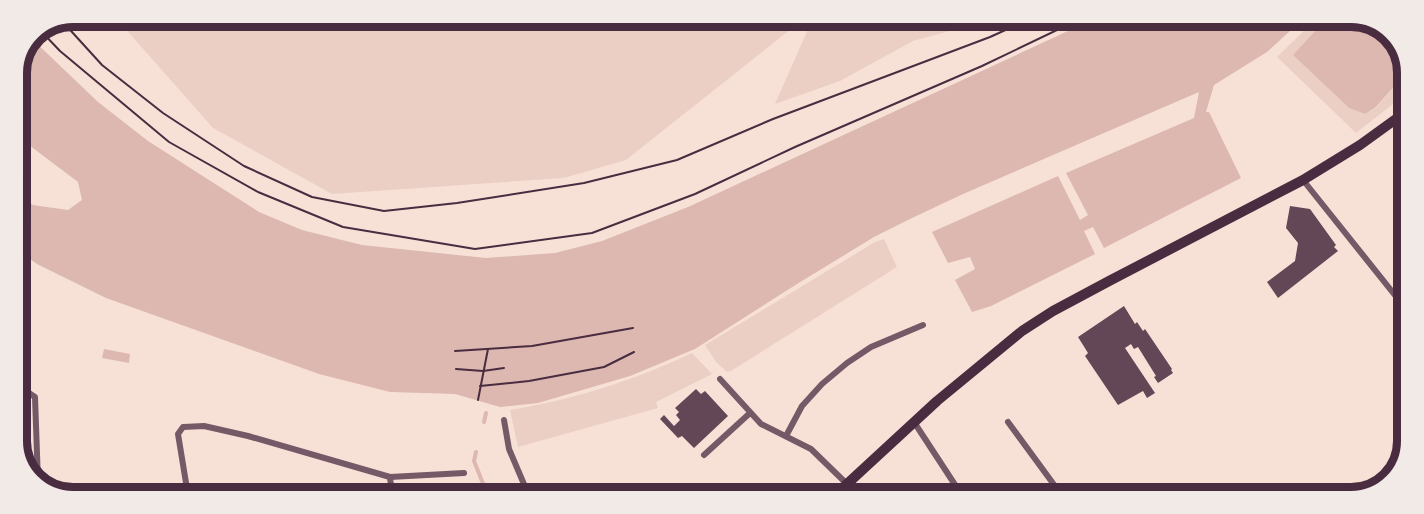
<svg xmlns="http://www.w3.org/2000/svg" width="1424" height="514" font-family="Manrope,sans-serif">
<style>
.green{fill:#ebcfc5}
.water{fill:#dcb8b0}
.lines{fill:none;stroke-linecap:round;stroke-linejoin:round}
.stream{stroke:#dcb8b0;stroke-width:4}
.building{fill:#644757}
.path{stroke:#4a2c40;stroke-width:2}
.minor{stroke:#755966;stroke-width:6}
.primary{stroke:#4a2c40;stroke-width:10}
.rim{fill:none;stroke:#4a2c40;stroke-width:8}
</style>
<rect width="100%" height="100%" fill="#f7e1d7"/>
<g class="green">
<path d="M115 17 805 18 626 160 564 178 332 194 213 128Z"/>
<path d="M813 18 994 19 913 41 840 81 775 104Z"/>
<path d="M1316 19H1326L1293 55 1349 108 1365 114 1375 109 1407 72V93L1356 133 1277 57Z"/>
<path d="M884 239 897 267 731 371 727 372 716 362 705 345 875 242Z"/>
<path d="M692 353 712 374 656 402 658 408 518 447 510 410C572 400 635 380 692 353Z"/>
</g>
<g class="water">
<path d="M1094 19H1303L1267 52 1214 85 1206 112H1209L1241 178 1104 248 1093 227 1084 231 1095 254 991 306 972 312 955 280 975 269 970 257 948 263 932 232 1058 176 1080 220 1088 215 1066 173 1194 118 1199 92 963 194 912 218 874 237 797 284 695 349 630 376 538 403 500 407 455 394 390 392 319 374 106 298 37 264 17 250V194L33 205 68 210 82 200 78 182 17 136V70L31 38 98 102 148 141 259 212 302 230 362 245 486 258 555 253 602 241 688 207Z"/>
<path d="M1326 19H1369L1396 38 1407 72 1375 108 1365 114 1349 108 1293 55Z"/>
<path d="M104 349 130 354 129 363 102 358Z"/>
</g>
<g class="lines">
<g class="stream">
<path d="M484 422 486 413"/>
<path d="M476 452 474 461 488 496"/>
</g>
</g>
<g class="building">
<path d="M1290 206 1310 209 1336 245 1334 247 1338 251 1278 298 1267 282 1295 261 1298 243 1286 228Z"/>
<path d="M1124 306 1135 324 1137 322 1143 331 1145 329 1172 369 1171 370 1173 373 1158 383 1154 377 1156 376 1138 347 1134 349 1131 344 1125 348 1155 393 1147 398 1143 391 1118 405 1085 356 1088 353 1078 337Z"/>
<path d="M696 389 701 394 705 391 728 416 694 448 682 436 678 438 660 419 664 415 674 426 680 420 676 415 679 412 675 408Z"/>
<path d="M880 484 890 496H866Z"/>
</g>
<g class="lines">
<g class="path">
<path d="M62 21 102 65 163 113 244 166 312 197 384 211 457 203 584 183 677 160 773 119 990 37 1030 19"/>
<path d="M40 30 60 51 169 142 258 192 343 227 475 249 592 233 695 194 795 147 982 66 1080 19"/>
<path d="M455 351 532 346 633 328"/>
<path d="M456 369 483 371 504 368"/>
<path d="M480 386 529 381 604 367 634 352"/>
<path d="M478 400 488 349"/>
</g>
<g class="minor">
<path d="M1303 180 1406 309"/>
<path d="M720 379 761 424 811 449 847 484"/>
<path d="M17 385 35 397 38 482"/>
<path d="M504 420 509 449 529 496"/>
<path d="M914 422 963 497"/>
<path d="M1008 422 1063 497"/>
<path d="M786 436 802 406 822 384 847 363 871 347 923 325"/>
<path d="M704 455 750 413"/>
<path d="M390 477 392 495"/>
<path d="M188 495 178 434 183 427 204 426 248 436 390 477 464 473"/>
</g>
<path class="primary" d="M834 496 937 401 1022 331 1053 311 1111 280 1303 180 1360 145 1407 111"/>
</g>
<path d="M0 0H1424V514H0ZM73 27H1351A46 46 0 0 1 1397 73V441A46 46 0 0 1 1351 487H73A46 46 0 0 1 27 441V73A46 46 0 0 1 73 27Z" fill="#f1eae7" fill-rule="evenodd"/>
<path class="rim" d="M73 27H1351A46 46 0 0 1 1397 73V441A46 46 0 0 1 1351 487H73A46 46 0 0 1 27 441V73A46 46 0 0 1 73 27Z"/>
</svg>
